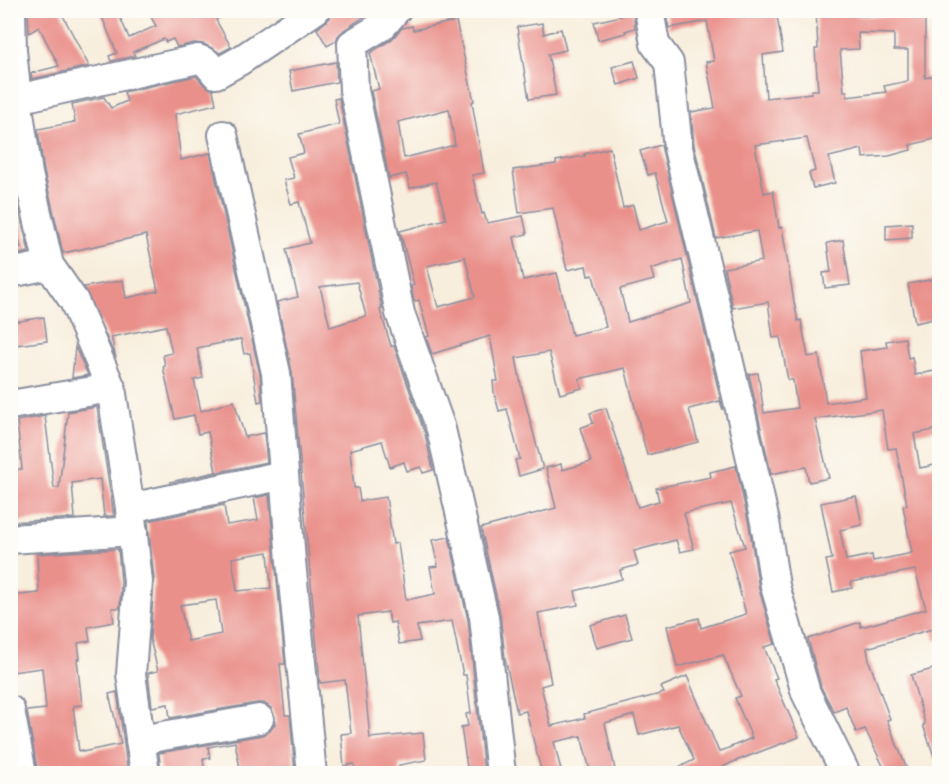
<svg xmlns="http://www.w3.org/2000/svg" width="950" height="784" font-family="Mynerve,sans-serif">
<style>
.building{fill:#ea908b;fill-rule:evenodd}
.lines{fill:none;stroke-linecap:round;stroke-linejoin:round}
.minor-casing{stroke:#8a8e9e;stroke-width:32}
.minor{stroke:#fff;stroke-width:28}
</style>
<rect width="100%" height="100%" fill="#fdfcf7"/>
<filter id="ink" filterUnits="userSpaceOnUse"><feTurbulence type="fractalNoise" baseFrequency=".0167" numOctaves="2"/><feDisplacementMap in="SourceGraphic" scale="12" xChannelSelector="R" yChannelSelector="G"/><feConvolveMatrix kernelMatrix="1 2 1 2 8 2 1 2 1" color-interpolation-filters="sRGB"/></filter>
<filter id="wash" filterUnits="userSpaceOnUse"><feTurbulence type="fractalNoise" baseFrequency=".008" numOctaves="4" result="noise"/><feDisplacementMap in="SourceGraphic" scale="24" xChannelSelector="R" yChannelSelector="G"/><feGaussianBlur stdDeviation="1.35" result="paint"/><feColorMatrix in="noise" values="0 0 0 0 0 0 0 0 0 0 0 0 0 0 0 0 0 1.4 0 .05"/><feComposite in="paint" operator="in"/></filter>
<g filter="url(#wash)">
<rect width="100%" height="100%" fill="#f8eedd"/>
<g id="blocks">
<g class="building">
<path d="M28 10H60L89 66 32 79 31 73 59 66 39 27 29 33Z"/>
<path d="M99 10H117L129 38 156 26 147 10H230L216 20 231 47 220 53 204 44 194 43 177 47 173 39 166 42 164 39 133 52 135 56 111 61 109 56 117 53Z"/>
<path d="M331 10H374L344 30 338 36 336 41 327 46 317 29 330 18Z"/>
<path d="M619 10H633L635 28 625 31 626 33 598 40 594 22 621 16Z"/>
<path d="M666 10H776L783 52 763 55 766 98 811 93 812 90H818L815 49H818L816 10H856L857 16H905V10H925V78L939 74V138L910 145 911 150 889 156 863 158 862 149 829 157 835 183 813 188 809 173 815 171 807 138 755 145 764 193 773 191 779 228 782 227 794 302 798 321 801 320 808 357 819 355 826 403 866 397 860 351 887 347 886 341 905 338 908 358 912 357 915 375 939 370V429L914 434 920 468 939 464V505L935 506 939 528V640L935 641 932 629 867 648 869 661 890 719 887 720 909 774H887L865 729 856 732 846 707 834 712 821 687 808 639 860 622 861 627 926 609 915 570 851 582 852 588 833 592 826 560 832 559 821 503 856 496 862 525 840 530 846 560 872 555 873 561 912 553 903 506 907 505 896 448 888 449 882 410 815 419 829 478 809 482 806 467 771 474 749 374 758 373 764 413 797 408 793 380H788L780 337 773 338 768 302 733 308 724 268 762 261 757 231 716 238 694 145 691 112 715 108 706 62 714 61 707 21 669 28ZM858 33 894 34V50H908V81L884 86 886 92 847 97V91H844L840 50 859 49Z"/>
<path d="M456 21 474 101 472 102 484 173 472 175 482 214 484 213 487 223 523 216 527 234 514 237 523 280 557 273 572 335 606 327 593 275 588 276 586 266 567 270 553 208 519 213 513 170 556 164V161L585 156 584 154 610 148 623 208 633 205 639 230 668 221 655 173 648 175 640 151 661 145 723 410 720 401 689 409 698 442 647 455 625 368 579 379 582 388 560 394 549 352 516 358 522 390 543 469 519 476 515 460 520 459 507 409 499 411 494 392 493 381H498L490 336 432 354 426 337 429 336 419 300 414 301 411 286 414 285 400 231 446 219 436 182 410 188 406 174 389 178 371 91 379 89 370 53 391 40 402 28 412 26 413 30ZM449 109 455 145 404 158 398 122ZM465 257 475 297 438 307 427 266ZM682 259 691 303 628 322 620 289 654 280 651 269Z"/>
<path d="M542 23 544 34 561 29 566 50 548 54 556 95 529 99 517 27Z"/>
<path d="M634 61 639 78 618 85 612 67Z"/>
<path d="M336 62 337 82 293 91 289 71Z"/>
<path d="M196 76 204 85 213 90 216 104 175 114 181 160 210 153 260 375 262 401 258 402 250 353 244 354 241 339 197 348 203 378 194 380 201 411 234 401 245 437 264 433 267 462 170 482 216 472 208 432 198 434 194 415 175 419 163 367 165 366 163 355 172 353 166 326 111 337 116 358 84 287 123 280 126 298 158 291 146 235 63 253 44 171 38 129 75 122 72 104 104 97 111 108 127 101 124 92Z"/>
<path d="M339 98 382 309 380 310 391 346H394L425 434 433 470 423 473 421 467 407 471 404 462 390 467 382 441 350 450 354 488H358L360 501 386 497 393 544 398 543 406 600 435 594 430 567 438 566 432 540 449 537 468 620 484 774H468L461 727 468 726 466 714 471 713 466 675H463L452 621 417 626 420 641 399 644 395 622 390 623 388 612 358 616 370 738 423 733 426 760 399 765 400 774H356L354 764 344 766 341 734 351 733 345 680 320 683 292 372 277 302 298 297 286 249 310 243 299 202 291 204 284 180 294 178 288 157 304 153 299 134 339 124 334 99ZM357 282 366 316 330 327 320 287Z"/>
<path d="M18 205 29 252 10 256V250L21 248 10 211V208Z"/>
<path d="M912 223V238L886 240V225Z"/>
<path d="M843 240 850 285 825 288 823 273 831 272 827 243Z"/>
<path d="M939 278V318L915 323 908 284Z"/>
<path d="M44 317 47 341 16 345 13 322Z"/>
<path d="M75 347 88 375 72 378Z"/>
<path d="M97 407 114 516H104L100 479 72 483 75 518 10 522V470L22 469 17 421 45 416 54 488H59L68 412Z"/>
<path d="M606 408 638 507 659 501 656 488 711 477 710 472 736 466 749 525 759 589 775 644 764 647 777 678 774 679 799 737 733 762 709 774H666L694 760 678 725 639 735 634 715 605 723 616 774H591L581 736 554 742 562 774H542L526 711 517 713 505 658 500 613 481 528 556 508 546 468 561 464 562 470 591 462 580 428 593 423 590 413ZM731 503 745 547 729 551 746 614 701 628 699 618 667 626 677 667 723 655 741 696 735 698 752 738 719 752 687 676 661 687 664 693 584 714 585 718 551 726 541 686 551 683 538 613 578 605 575 591 622 579 620 570 638 565 634 551 676 540 680 552 694 549 684 513Z"/>
<path d="M269 495 285 664H280L285 715H290L295 774H241L235 742 208 747 210 758 203 759 205 774H161L159 753 262 735 270 731 275 724V717L271 708 264 703H257L170 718 168 704 152 707 148 673 158 671 150 639 154 580 148 521 224 505 227 525 258 520 254 498ZM268 552 271 588 237 591 232 558ZM216 600 221 634 188 641 180 605Z"/>
<path d="M118 549 121 582 120 608H112L114 622 88 627 90 641 78 643 80 659H77L82 705 73 706 79 751 82 750V752L121 744 109 694 117 692 128 774H38L27 711 46 709 42 668 12 672 10 596 39 593 37 554Z"/>
<path d="M625 615 632 638 597 648 590 625Z"/>
<path d="M937 668 939 678V763L937 759H935L923 725 925 724 911 675Z"/>
</g>
</g>
</g>
<g filter="url(#ink)">
<use href="#blocks" fill-opacity="0" stroke="#8a8e9e" stroke-width="1.5"/>
<g class="lines">
<g class="minor-casing">
<g id="minor">
<path d="M11 10 12 50 17 99 28 174 49 265 74 301 111 388 130 508 138 582 131 674 145 774"/>
<path d="M396 10 382 26 352 44 354 90 400 313 441 429 484 617 501 774"/>
<path d="M649 10 655 44 669 63 678 148 740 409 765 522 775 586 806 693 846 774"/>
<path d="M17 99 198 59 206 62 216 74 241 60 315 10"/>
<path d="M223 135 276 373 291 561 312 774"/>
<path d="M10 273 49 265"/>
<path d="M10 405 111 388"/>
<path d="M130 508 284 475"/>
<path d="M10 539 133 531"/>
<path d="M10 710 22 774"/>
<path d="M140 740 259 719"/>
</g>
</g>
<use href="#minor" class="minor"/>
</g>
</g>
<rect width="950" height="784" fill="none" stroke="#fdfcf7" stroke-width="36"/>
</svg>
